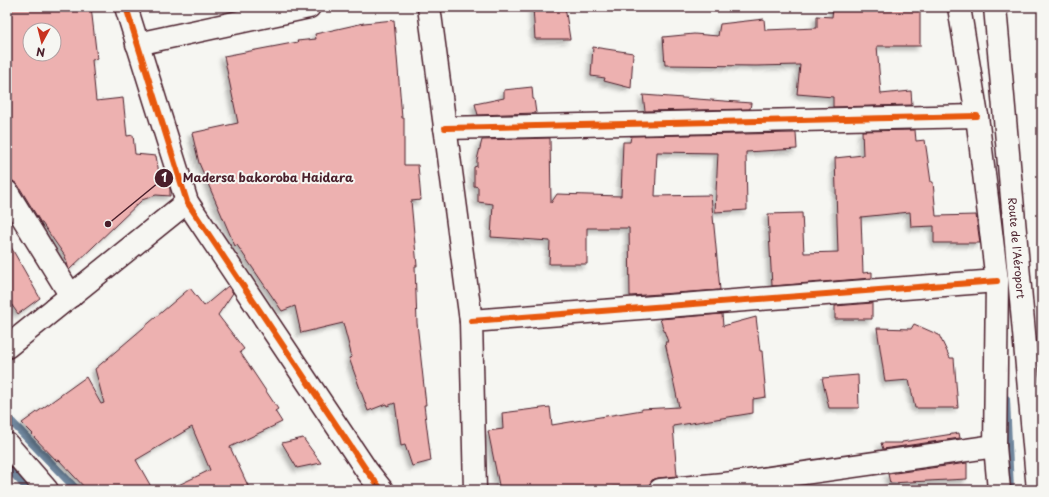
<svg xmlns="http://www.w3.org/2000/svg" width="1049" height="497" font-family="'Playpen Sans',sans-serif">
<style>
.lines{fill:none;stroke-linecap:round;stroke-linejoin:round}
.stream{stroke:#6f869d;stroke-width:8}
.building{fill:#edb1b0;stroke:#4a1f2b;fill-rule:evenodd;filter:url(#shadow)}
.street-casing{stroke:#4a1f2b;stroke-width:25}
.highway-casing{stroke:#4a1f2b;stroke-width:25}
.street{stroke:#f6f6f2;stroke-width:22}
.highway{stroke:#f6f6f2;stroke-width:22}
.cycleway-casing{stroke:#f6f6f2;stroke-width:8}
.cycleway{stroke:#e8590c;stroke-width:6}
.labels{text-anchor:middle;stroke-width:4;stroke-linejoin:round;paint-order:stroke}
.street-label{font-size:11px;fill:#4a1f2b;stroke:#f6f6f2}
.leader{fill:none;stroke:#4a1f2b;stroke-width:1.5}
.callout-dot{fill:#4a1f2b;stroke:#f6f6f2;stroke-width:1.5}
.mark-label{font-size:12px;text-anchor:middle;font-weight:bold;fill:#fff}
.callout-label{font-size:12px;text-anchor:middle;font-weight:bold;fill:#4a1f2b;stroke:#f6f6f2;stroke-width:4;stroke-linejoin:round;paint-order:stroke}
</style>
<defs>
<filter id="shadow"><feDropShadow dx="-3.5" dy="3.5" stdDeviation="2" flood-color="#0004"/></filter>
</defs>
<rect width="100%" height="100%" fill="#f6f6f2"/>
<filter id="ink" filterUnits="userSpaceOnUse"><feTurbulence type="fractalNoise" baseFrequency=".025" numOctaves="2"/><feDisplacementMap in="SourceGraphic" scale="8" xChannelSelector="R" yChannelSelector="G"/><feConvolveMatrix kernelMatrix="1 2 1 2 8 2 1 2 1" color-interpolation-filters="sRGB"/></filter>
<g filter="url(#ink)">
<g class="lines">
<g class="stream">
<path d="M1006 399 1010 490"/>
<path d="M7 417 77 490"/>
<path d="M7 467 29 490"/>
</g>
</g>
<g class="building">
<path d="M7 7H91L97 59 92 60 96 101 123 98 127 136 133 135 135 154 156 156 159 173 164 171 170 189V196L156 195 142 200 69 270 65 256 42 223H41L18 185 13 181 7 180ZM30 30H54V54H30Z"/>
<path d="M533 7H565L570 39H535Z"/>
<path d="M833 7H920V46H877L881 94 911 91 912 105 833 107V97L797 94 800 65 756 66 665 65 663 37 694 34 718 36 720 24 764 19 765 30 817 28V16L832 17Z"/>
<path d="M394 20 402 118H404V165H418L421 200 411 201 417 266H415L417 323 426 405H424L431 461 412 466 405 445 401 446 395 403 387 406 386 404 368 411 349 358 352 357 343 323 301 333 295 306 282 311 237 245 235 246 199 163 192 133 238 123 224 56 298 42 297 41 316 39 315 34 364 23Z"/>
<path d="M593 47 633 53 631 88 604 81 605 78 591 76Z"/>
<path d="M532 87 533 99H534L536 113 478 115 475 104 504 98V90Z"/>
<path d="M643 95 751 103 750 109 645 111Z"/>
<path d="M915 130 916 141 925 140 931 182H933L936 216 976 215 980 243H934V226L911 227 910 212 861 217 863 273 872 272V278L772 286 768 214 802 213 804 253 838 252 835 158 863 155 862 131Z"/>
<path d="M796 133 797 149 746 152 747 210 715 212 718 153 657 152 655 196 711 195 720 290 630 296 629 228H587V264H549L550 241 491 237 493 204 478 202V187L474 186V167L477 166V160L482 140 550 138 551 203 557 194 621 196 623 142H630L631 136Z"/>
<path d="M7 240 40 298 18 314 7 298Z"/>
<path d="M228 286 233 293 218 315 244 349 240 352 278 409 275 411 282 422 230 447 250 490H168L210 470 192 427 136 460 153 490H87L59 460 57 461 32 435 33 434 22 423 86 377 101 404 104 403 95 369 190 288 204 306Z"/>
<path d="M872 303V319H835V306Z"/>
<path d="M722 314 723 326 756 317 760 351H762L766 397 753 399V413L673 426 677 476 658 478 652 480 649 485 613 487V489L500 490 488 431 503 429 502 413 550 407 552 425 642 410V409L679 407 665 342H668L660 319Z"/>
<path d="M914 324 939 335 950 358H954L958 408H915L909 380 885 382 877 328 911 329Z"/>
<path d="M858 375 859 408H829L822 378Z"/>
<path d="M959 433 960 438 883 449 881 443H902V442Z"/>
<path d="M303 438 321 463 297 468 282 443Z"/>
<path d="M967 463V479L890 483 888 474Z"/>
</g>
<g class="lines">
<g class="street-casing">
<g id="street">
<path d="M126 7 187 202 367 471 382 490"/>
<path d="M429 7 471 321 475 490"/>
<path d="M959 7 977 116 997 281 995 446 999 490"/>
<path d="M137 44 309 7"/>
<path d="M445 128 977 116"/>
<path d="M7 192 71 296"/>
<path d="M471 321 997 281"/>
<path d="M7 347 187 202"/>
<path d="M7 444 47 490"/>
<path d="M660 490 734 483 995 446"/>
</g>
</g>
<g class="highway-casing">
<g id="highway">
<path id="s1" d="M995 7 1038 490"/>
</g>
</g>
<use href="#street" class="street"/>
<use href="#highway" class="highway"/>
<g class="cycleway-casing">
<g id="cycleway">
<path d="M126 7 187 202 367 471 382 490"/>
<path d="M445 128 977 116"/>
<path d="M471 321 997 281"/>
</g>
</g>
<use href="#cycleway" class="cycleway"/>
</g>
</g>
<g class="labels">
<g class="street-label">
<text dy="4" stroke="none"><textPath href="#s1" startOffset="242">Route de l'Aéroport</textPath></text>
</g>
</g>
<path class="leader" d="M108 224L164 178"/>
<g class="callout-dot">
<circle cx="108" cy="224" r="4"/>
<circle cx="164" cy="178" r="10"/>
</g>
<g class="mark-label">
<text x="164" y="182">1</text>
</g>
<g class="callout-label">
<text x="268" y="182">Madersa bakoroba Haidara</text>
</g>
<rect width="1049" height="497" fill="none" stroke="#f6f6f2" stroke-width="24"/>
<rect x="12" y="12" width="1025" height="473" fill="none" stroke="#4a1f2b" stroke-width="1.5" filter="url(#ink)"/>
<g transform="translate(42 42) rotate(187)"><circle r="19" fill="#f6f6f2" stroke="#b1a0a2"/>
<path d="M0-3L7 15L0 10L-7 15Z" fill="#c8321e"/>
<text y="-6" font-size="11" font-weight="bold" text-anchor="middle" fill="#4a1f2b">N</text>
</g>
</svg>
